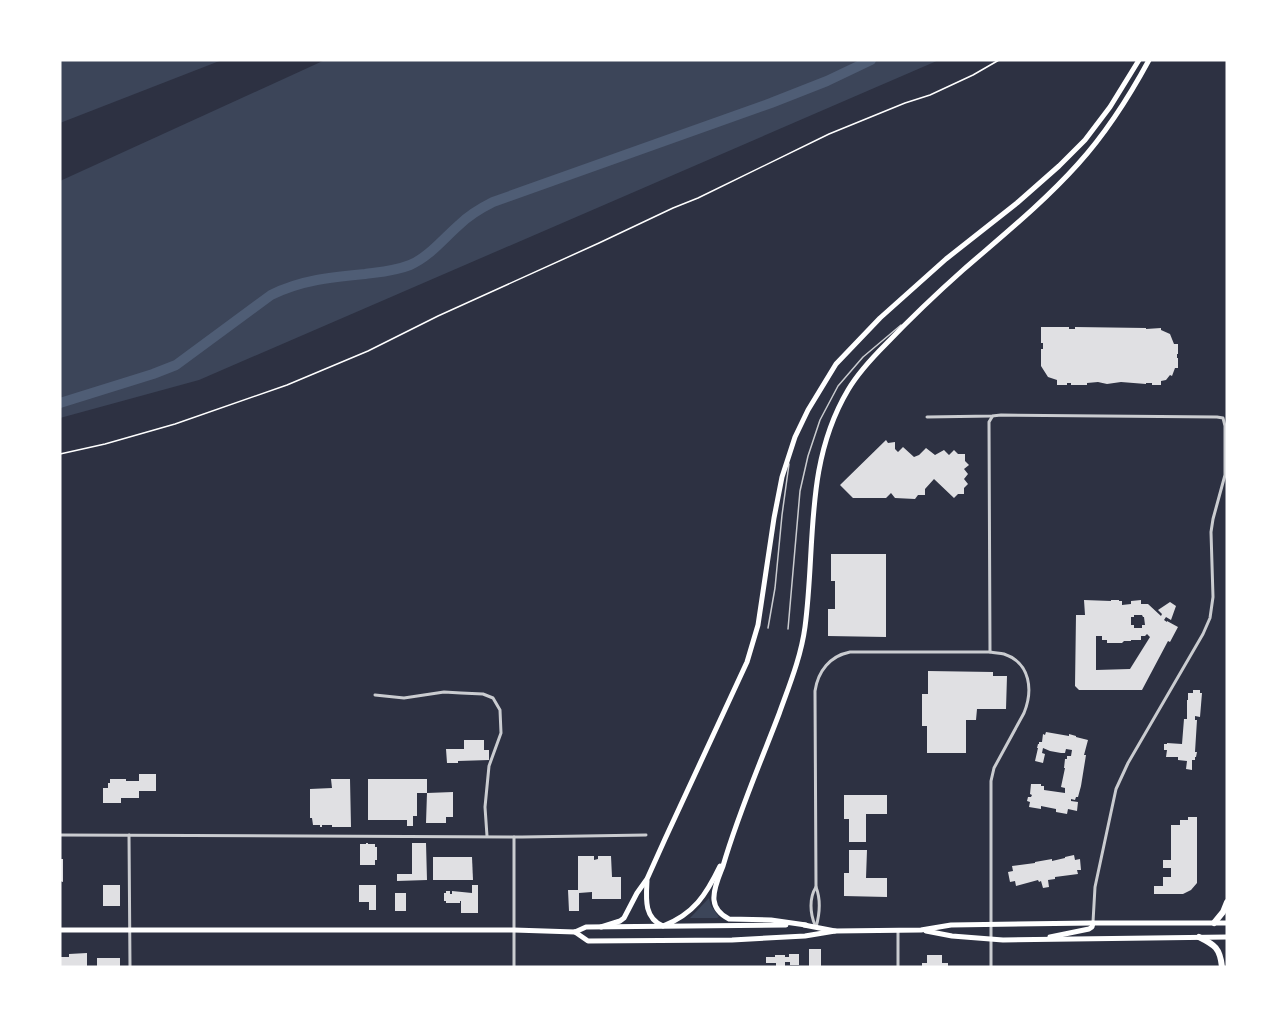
<svg xmlns="http://www.w3.org/2000/svg" width="1287" height="1027" font-family="'Nunito Sans',sans-serif">
<style>
.green{fill:#3c4559}
.lines{fill:none;stroke-linecap:round;stroke-linejoin:round}
.river{stroke:#4f5d75;stroke-width:10}
.building{fill:#e0e0e3;fill-rule:evenodd}
.path{stroke:#fff;stroke-width:1.5}
.service{stroke:#caccd0;stroke-width:1.5}
.minor{stroke:#caccd0;stroke-width:3}
.primary{stroke:#fff;stroke-width:5}
.motorway{stroke:#fff;stroke-width:6}
</style>
<rect width="100%" height="100%" fill="#2d3142"/>
<g class="green">
<path d="M60 60H222L60 123Z"/>
<path d="M325 60H939L199 380 60 418V181Z"/>
<path d="M709 898 711 906 719 917 717 918H690Z"/>
</g>
<g class="lines">
<path class="river" d="M60 403 153 374 176 365 271 295C301 280 332 277 365 274 380 272 395 271 410 265 429 257 443 239 459 225 469 215 481 208 493 202L771 103 827 81 871 60"/>
</g>
<g class="building">
<path d="M1041 327H1069V329H1075V327L1146 328V329L1161 328V330L1170 334 1174 344H1178V354H1177V358H1178V368H1175L1172 376 1170 375 1166 380 1161 381V385H1152V383H1146V384L1121 382 1107 384 1098 382 1087 383V385H1071V383H1067V385H1057V380L1048 377 1041 366V349H1043V343H1041Z"/>
<path d="M886 440 888 443 895 442V449L898 452 903 447 914 457 919 455 926 448 935 455 944 450 949 455 954 450 958 454H965V461L969 465 964 469 968 474 964 479 968 484 964 488V494H958L954 498 934 479 925 489V495H918L915 499 895 498 891 493 886 498H853L840 485Z"/>
<path d="M831 554H886V637L828 636V609H835V581H831Z"/>
<path d="M1084 600 1111 601V600H1119V601H1122V605L1131 604V601L1141 600V604H1148L1161 616 1162 614 1158 610 1170 602 1176 606 1171 620 1166 617 1164 620 1167 622V621L1178 627 1170 642 1168 641 1142 690H1079L1075 686 1076 615H1085ZM1134 615H1142L1143 617H1144L1145 625H1142V628H1134V625H1131V617H1134ZM1147 634 1150 637 1130 669 1096 670V636H1102V640H1107V643H1122L1124 641H1131V640H1141V636H1145Z"/>
<path d="M928 671 993 672V676H1007L1006 709H977L976 720H966V753H927V726H922V694H928Z"/>
<path d="M1193 690H1200V693H1202L1200 717 1195 716V720H1197L1195 752H1197L1196 757H1195V760H1192V770L1186 769 1187 761 1178 760V757H1166L1167 750H1164V744H1167V743L1182 744 1184 719H1187V700H1188V693H1193Z"/>
<path d="M1046 732 1069 736V734L1076 736V737L1088 740 1084 755H1086L1081 786 1078 797H1076L1075 800 1071 799V801L1078 802 1077 811 1068 809 1067 814 1056 812V809L1041 806V809L1029 807 1030 802 1027 801 1028 797H1031L1032 795 1030 794 1031 784H1041V786H1044V790L1065 793V788L1061 787 1065 768H1064L1065 759H1067V756H1071L1072 750 1066 749 1065 753H1061L1050 751 1043 748 1042 753 1045 754 1043 763 1035 761 1038 748H1037L1038 744H1039V742H1042L1043 734 1045 735Z"/>
<path d="M464 740H484V750H489V760L458 761V763H447L446 749H464Z"/>
<path d="M139 774H156V791H139V798H121V803H103V788H108V783H110V779H126V781H139Z"/>
<path d="M331 779H350L351 827H332V825H322V827H320V825H313L312 818H310V789L332 788Z"/>
<path d="M368 779H427V793H417V816H413V826H407V820H368Z"/>
<path d="M453 792V817H446V823H426L427 793Z"/>
<path d="M844 795H887V814H866V842H849V819H844Z"/>
<path d="M1188 817H1197V883L1191 890 1183 894H1154V886H1163V877H1171V868H1163V860H1171V825H1180V820H1188Z"/>
<path d="M366 843H368V844H375V847H377V860H375V865H360V844H366Z"/>
<path d="M412 843H426L427 880 397 881V874H412Z"/>
<path d="M849 850H867L866 878H887V897L844 896V873H849Z"/>
<path d="M1074 855 1075 860 1080 859 1081 870H1077L1078 874 1055 877V879L1048 880 1049 887 1043 888 1041 881 1039 882 1038 880 1016 886 1015 881 1010 882 1008 872 1013 871 1012 866 1035 863V862L1052 859V861L1065 858V857Z"/>
<path d="M578 856H594V860L598 859V856H611L612 877H621V899H592V892L579 893V911H569L568 890H578Z"/>
<path d="M433 857H472L473 880H433Z"/>
<path d="M60 859H63V882L60 881Z"/>
<rect x="103" y="885" width="17" height="21"/>
<path d="M359 885H376V910H369V902H359Z"/>
<path d="M472 885H478V913H461V901H460V903H446V901H444V893H446V891H450V894H452V891L472 893Z"/>
<rect x="395" y="893" width="11" height="18"/>
<rect x="809" y="949" width="12" height="18"/>
<path d="M87 953V967H60V957H69V954Z"/>
<path d="M789 954H799V965H790V962H785V967H776V963H766V957H775V955H785V957H789Z"/>
<path d="M927 955H942V963H948V967H922V963H927Z"/>
<rect x="97" y="958" width="23" height="9"/>
</g>
<g class="lines">
<path class="path" d="M60 454 105 444 175 424 287 385 368 351 438 316 599 243 673 208 698 198 829 134 905 103 930 95 973 75 999 60"/>
<g class="service">
<path d="M768 628 775 588 782 515 789 464"/>
<path d="M788 629 800 491 808 456 820 420 838 386 863 357 901 325"/>
</g>
<g class="minor">
<path d="M927 417 992 416 1001 415 1217 417 1223 418 1225 426V475L1213 519 1211 532 1213 597 1210 618 1203 634 1128 763 1116 789 1095 887 1093 922"/>
<path d="M990 652 989 422 992 417"/>
<path d="M375 695 404 698 444 692 461 693 483 694 493 698 500 710 501 733 489 766 485 807 487 836"/>
<path d="M60 835 522 837 646 835"/>
<path d="M129 835 130 967"/>
<path d="M815 925C810 913 809 898 816 887"/>
<path d="M816 927C820 913 821 900 816 887L815 691C818 671 830 656 850 652H990C995 653 1000 653 1004 654 1031 663 1033 691 1024 713L994 768 991 781V967"/>
<path d="M898 931V967"/>
<path d="M514 967V837"/>
</g>
<g class="primary">
<path d="M647 881C646 899 644 918 663 926 694 914 706 895 720 866"/>
<path d="M804 925 835 931"/>
<path d="M806 925 771 920 729 919C721 915 715 909 714 900 713 889 719 876 723 866 738 814 760 764 779 714 789 686 801 657 805 627 816 545 804 464 848 390 858 373 872 358 886 344 911 318 936 294 963 270 1002 236 1043 203 1078 164 1107 132 1129 97 1149 60"/>
<path d="M601 927 620 921 624 918 637 893 647 879 665 839 747 662 758 625 774 518 782 477 795 437 808 410 836 364 880 318 946 259 1017 203 1059 166 1085 140 1110 107 1139 60"/>
<path d="M60 930H514L575 932 586 927 786 925"/>
<path d="M926 931 952 936 1003 940 1227 937"/>
<path d="M575 932 588 941 732 940 805 936 835 931 921 930 951 925 1093 923H1227"/>
<path d="M1050 937 1089 929 1092 927 1093 923"/>
</g>
<g class="motorway">
<path d="M1214 923 1223 912 1227 902"/>
<path d="M1199 937C1215 945 1220 948 1222 967"/>
</g>
</g>
<rect width="1287" height="1027" fill="none" stroke="#ffffff" stroke-width="123"/>
</svg>
